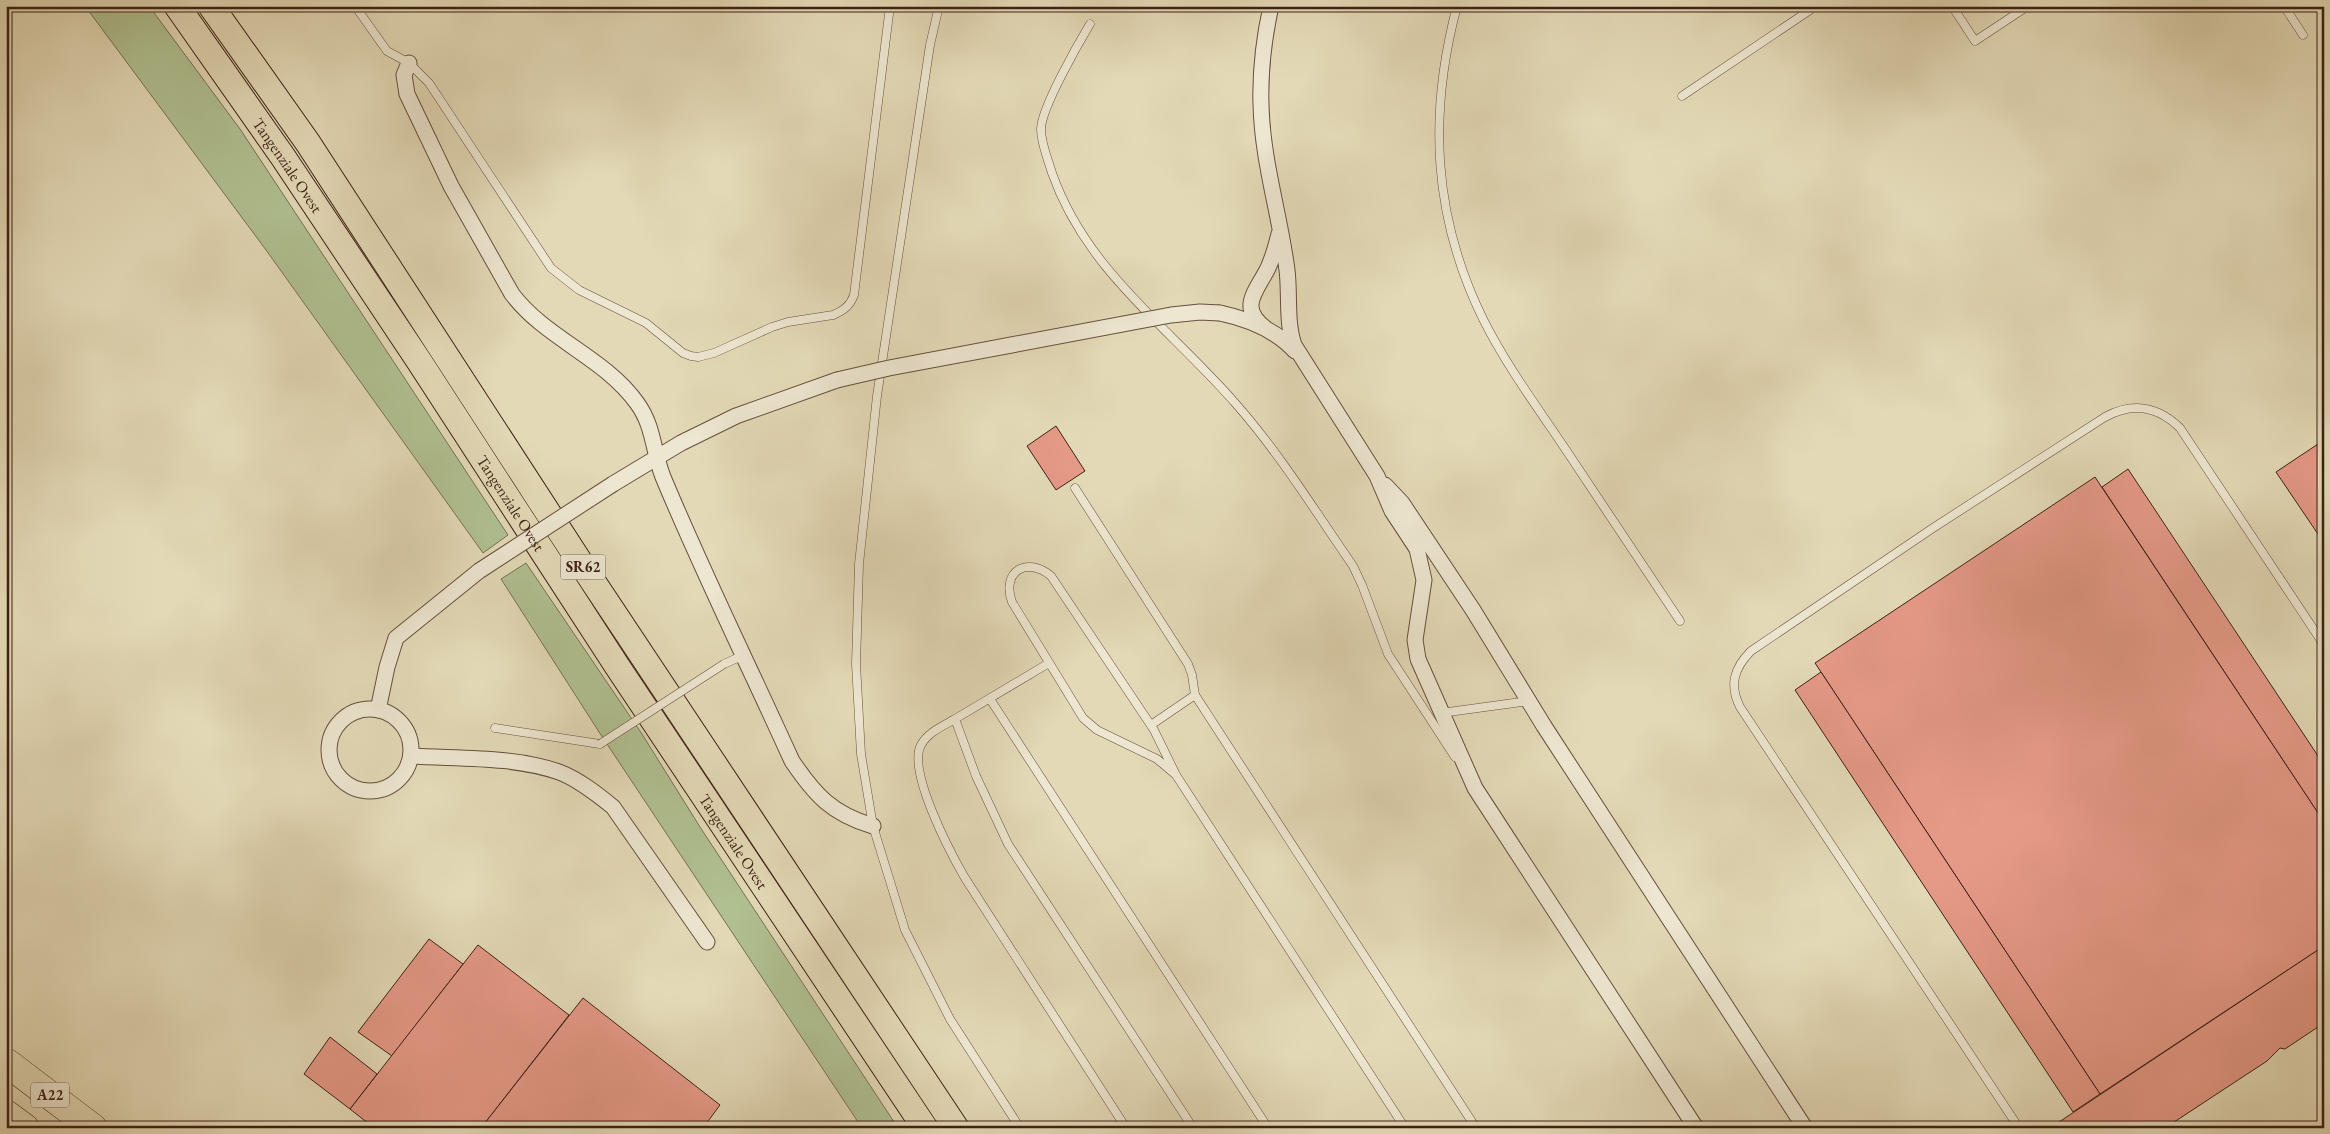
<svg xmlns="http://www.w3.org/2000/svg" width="2330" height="1134" font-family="'EB Garamond',serif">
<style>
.green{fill:#b0c091;stroke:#767054}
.building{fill:#e59987;stroke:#3d2117}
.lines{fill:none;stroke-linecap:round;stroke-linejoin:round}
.service-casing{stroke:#664f3f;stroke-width:9}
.minor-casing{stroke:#664f3f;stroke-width:17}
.trunk-casing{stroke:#3d2117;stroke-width:27}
.motorway-casing{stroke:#3d2117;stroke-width:29}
.service{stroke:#ede6d0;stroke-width:8}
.minor{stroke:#ede6d0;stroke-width:15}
.trunk{stroke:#e3d9b6;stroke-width:25}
.motorway{stroke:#e3d9b6;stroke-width:28}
.service-bridge-casing{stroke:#664f3f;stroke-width:9;stroke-linecap:butt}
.minor-bridge-casing{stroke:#664f3f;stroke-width:17;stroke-linecap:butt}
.service-bridge{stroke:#ede6d0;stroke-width:8}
.minor-bridge{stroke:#ede6d0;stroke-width:15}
.labels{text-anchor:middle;stroke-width:4.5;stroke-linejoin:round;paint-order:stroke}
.shield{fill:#ede6d0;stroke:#725c4e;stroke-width:1}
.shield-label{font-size:15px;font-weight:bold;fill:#3d2117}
.street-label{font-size:16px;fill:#3d2117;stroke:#ede6d0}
</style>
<rect width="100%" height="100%" fill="#e3d9b6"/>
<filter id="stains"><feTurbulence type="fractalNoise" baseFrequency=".004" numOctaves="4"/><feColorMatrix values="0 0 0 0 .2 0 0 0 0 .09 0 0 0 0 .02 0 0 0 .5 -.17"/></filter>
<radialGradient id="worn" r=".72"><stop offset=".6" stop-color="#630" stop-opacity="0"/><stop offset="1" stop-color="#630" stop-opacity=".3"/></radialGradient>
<g class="green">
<path d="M85 6H149L240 129 508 535 483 553 266 250Z"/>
<path d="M526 563 642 734 700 827 898 1128H862L601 735 501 579Z"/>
</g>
<g class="building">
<path d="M1056 426 1085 471 1056 490 1027 446Z"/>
<path d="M2324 440V543L2276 472Z"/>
<path d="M2128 469 2324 765V822L2102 487Z"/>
<path d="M2095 477 2324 822V946L2100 1094 1815 663Z"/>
<path d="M1821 672 2100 1094 2073 1112 1795 690Z"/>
<path d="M429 939 463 964 392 1056 358 1032Z"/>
<path d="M478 945 569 1015 481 1128H374L350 1109Z"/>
<path d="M2324 946V1023L2285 1049 2280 1048 2267 1061 2165 1128H2050Z"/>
<path d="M583 998 720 1105 703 1128H481Z"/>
<path d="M330 1037 377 1074 350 1109 304 1074Z"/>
</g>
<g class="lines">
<g class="service-casing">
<g id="service">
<path d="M355 6 387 51 409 63 429 83 551 268 579 290 646 323 683 353 691 356 698 357 714 353 772 327 788 322 833 315C843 311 850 306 854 295L890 6"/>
<path d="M939 6 930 45 877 396 859 564 856 664 861 754 873 826 905 930 950 1019 1020 1128"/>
<path d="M1457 6C1428 115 1433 217 1483 319 1505 363 1535 404 1562 444 1602 503 1641 562 1680 621"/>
<path d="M1952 6 1975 41 2028 6"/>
<path d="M2284 6 2303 35"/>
<path d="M1090 24C1078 44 1041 109 1041 129 1041 144 1048 159 1052 173 1087 272 1170 328 1236 404 1280 454 1315 511 1353 566L1362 585 1388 654 1455 757"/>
<path d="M1682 96 1816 6"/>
<path d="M1075 488 1188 664 1192 675 1195 695"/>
<path d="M1049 663 955 719 976 776 1008 844 1193 1128"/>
<path d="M724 664 744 655"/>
<path d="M990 699 1268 1128"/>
<path d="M1441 713 1529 701"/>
<path d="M955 719C943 726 928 732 921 745 907 771 951 854 965 878L1126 1128"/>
<path d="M1151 725 1195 695 1476 1128"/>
<path d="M495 728 600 744"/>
<path d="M1176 775 1157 759 1097 730 1083 718 1012 602C1001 571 1027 556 1051 576L1154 730 1176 775 1405 1128"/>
<path d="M2019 1128 1740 707C1729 685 1734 668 1751 651L1933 528 2105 417C2132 402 2158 406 2180 428L2324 645"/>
</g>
</g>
<g class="minor-casing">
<g id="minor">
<path d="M1271 6C1264 38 1260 72 1261 104 1262 160 1280 215 1287 270 1290 294 1286 322 1294 345L1377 476 1392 511 1417 549 1424 580 1415 640 1418 659 1475 788 1696 1128"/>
<path d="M409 63 404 75 407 94 451 186 512 294C546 339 604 357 637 403 654 426 653 452 663 477 703 573 749 666 792 761 815 795 832 814 873 826"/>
<path d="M1220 313C1248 319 1275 329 1295 351"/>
<path d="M1265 328C1238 307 1256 292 1268 268 1273 257 1276 246 1279 234"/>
<path d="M613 484 681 443 736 416 837 380"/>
<path d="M1385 485 1402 503 1473 610 1544 726 1805 1128"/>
<circle cx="370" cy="750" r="41"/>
<path d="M378 710 387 667 396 638 479 571"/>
<path d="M411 756C459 759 513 756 559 772 578 779 597 794 613 807L707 942"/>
</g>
</g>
<g class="trunk-casing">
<g id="trunk">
<path id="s1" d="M177 6 283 157 419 361 617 666 925 1128"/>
<path d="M211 6 308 143 578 559 956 1128"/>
</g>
</g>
<g class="motorway-casing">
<g id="motorway">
<path d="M6 1062 93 1128"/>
<path d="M6 1114 25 1128"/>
</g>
</g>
<use href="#service" class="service"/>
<use href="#minor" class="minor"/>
<use href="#trunk" class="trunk"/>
<use href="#motorway" class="motorway"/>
<g class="service-bridge-casing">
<path id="service-bridge" d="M600 744 724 664"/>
</g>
<g class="minor-bridge-casing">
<g id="minor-bridge">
<path d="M837 380 889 368 1171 315 1200 312 1220 313"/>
<path d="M479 571 613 484"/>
</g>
</g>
<use href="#service-bridge" class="service-bridge"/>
<use href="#minor-bridge" class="minor-bridge"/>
</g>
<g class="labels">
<g class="shield">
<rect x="560.5" y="554.5" width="45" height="25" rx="4"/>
<rect x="31" y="1082.5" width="38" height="25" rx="4"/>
</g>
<g class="shield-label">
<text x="583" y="572">SR62</text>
<text x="50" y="1100">A22</text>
</g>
<g class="street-label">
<text dy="6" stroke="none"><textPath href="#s1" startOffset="194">Tangenziale Ovest</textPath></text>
<text dy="6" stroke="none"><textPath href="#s1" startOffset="599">Tangenziale Ovest</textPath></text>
<text dy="6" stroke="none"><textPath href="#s1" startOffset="1004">Tangenziale Ovest</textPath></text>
</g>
</g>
<rect width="2330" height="1134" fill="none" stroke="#e3d9b6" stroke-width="25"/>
<rect x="8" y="8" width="2315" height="1119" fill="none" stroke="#3d2117" stroke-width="2.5"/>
<rect x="12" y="12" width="2305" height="1109" fill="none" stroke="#3d2117"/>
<rect width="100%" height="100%" filter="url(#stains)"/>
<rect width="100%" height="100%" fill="url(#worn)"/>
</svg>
